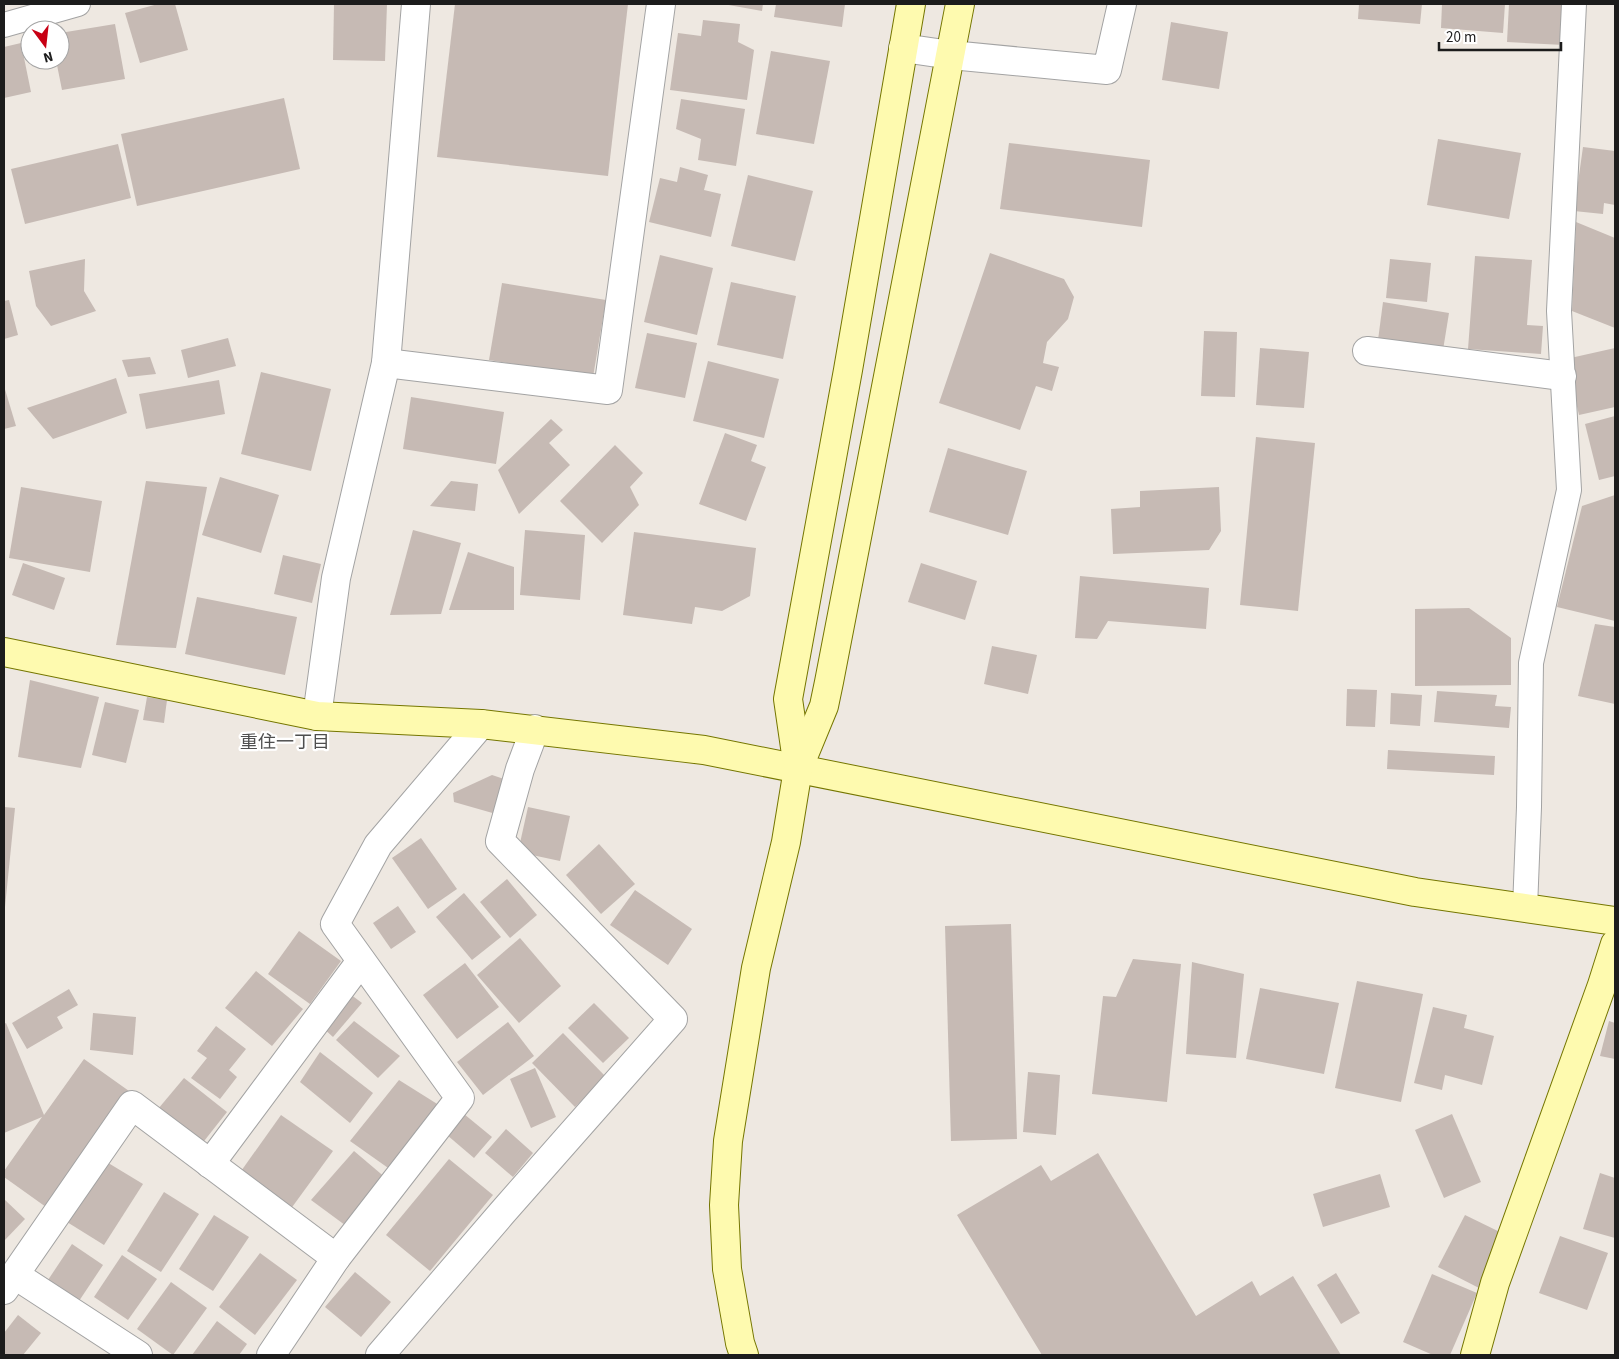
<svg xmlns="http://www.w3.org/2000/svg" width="1619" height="1359" font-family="'Source Sans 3','Noto Sans JP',sans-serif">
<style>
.building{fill:#c6bab4}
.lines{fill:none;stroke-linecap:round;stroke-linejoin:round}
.lane-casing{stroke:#a3a3a3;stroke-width:26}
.street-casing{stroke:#a3a3a3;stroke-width:30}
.secondary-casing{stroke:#757600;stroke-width:30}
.lane{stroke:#fff;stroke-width:24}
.street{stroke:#fff;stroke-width:28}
.secondary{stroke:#fefaaf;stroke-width:28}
.labels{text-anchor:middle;stroke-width:4.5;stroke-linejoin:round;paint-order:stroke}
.neighbourhood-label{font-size:18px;fill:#4f4f4f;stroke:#fff}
</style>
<rect width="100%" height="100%" fill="#eee8e1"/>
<g class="building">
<path d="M158 4H175L188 50 140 63 125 13Z"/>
<path d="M334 4H387L385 61 333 60Z"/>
<path d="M455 4H628L608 176 437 157Z"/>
<path d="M723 4H763L762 11Z"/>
<path d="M776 4H845L842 27 774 17Z"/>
<path d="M1359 4H1422L1420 24 1358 19Z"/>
<path d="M1442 4H1505L1503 33 1441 28Z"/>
<path d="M1509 4H1567L1564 45 1507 42Z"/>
<path d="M703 20 740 24 738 42 754 50 747 100 670 90 678 33 701 36Z"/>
<path d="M1171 22 1228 32 1219 89 1162 80Z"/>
<path d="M115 24 125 79 62 90 56 60H60V33Z"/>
<path d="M21 43 31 92 4 98V47Z"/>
<path d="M771 51 830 61 814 144 756 134Z"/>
<path d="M284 98 300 169 137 206 121 134Z"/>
<path d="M681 99 745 109 736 166 698 160 701 139 676 129Z"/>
<path d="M1438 139 1521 153 1509 219 1427 205Z"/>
<path d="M1009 143 1150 160 1142 227 1000 209Z"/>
<path d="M118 144 131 198 25 224 11 169Z"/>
<path d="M1583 147 1615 151V205L1604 203 1603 214 1574 211Z"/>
<path d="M680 167 708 175 704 190 721 194 711 237 649 222 660 178 677 182Z"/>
<path d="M748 175 813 191 795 261 731 246Z"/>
<path d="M1576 222 1615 238V328L1572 311Z"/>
<path d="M990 253 1064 279 1074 297 1068 319 1047 342 1043 363 1059 367 1052 391 1036 386 1020 430 939 403Z"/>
<path d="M660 255 713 268 697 335 644 322Z"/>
<path d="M1475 256 1532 260 1527 325 1543 326 1541 354 1468 349Z"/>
<path d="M85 259 84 291 96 311 51 326 36 306 29 271Z"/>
<path d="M1390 259 1431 263 1427 302 1386 298Z"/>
<path d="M731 282 796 296 783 359 717 345Z"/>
<path d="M502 283 606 300 593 377 489 360Z"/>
<path d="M9 300 18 335 4 339V301Z"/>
<path d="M1383 302 1449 313 1443 350 1378 340Z"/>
<path d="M1204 331 1237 332 1235 397 1201 396Z"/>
<path d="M647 333 697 343 685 398 635 388Z"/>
<path d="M228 338 236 366 188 378 181 350Z"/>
<path d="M1260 348 1309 352 1304 408 1256 405Z"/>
<path d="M1615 348V407L1579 415 1566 359Z"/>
<path d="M150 357 156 374 128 377 122 360Z"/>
<path d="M708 361 779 379 764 438 693 421Z"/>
<path d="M261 372 331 389 311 471 241 454Z"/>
<path d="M116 378 127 413 53 439 27 408Z"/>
<path d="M219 380 225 414 146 429 139 394Z"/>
<path d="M4 386 16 426 4 429Z"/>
<path d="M411 397 504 412 496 464 403 449Z"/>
<path d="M1615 416V476L1599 480 1585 424Z"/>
<path d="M551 419 563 430 549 443 570 465 519 514 498 470Z"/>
<path d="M725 433 757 445 751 461 766 467 746 521 699 504Z"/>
<path d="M1256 437 1315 443 1298 611 1240 605Z"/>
<path d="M615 445 643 473 630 487 639 505 602 543 560 501Z"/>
<path d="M948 448 1027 471 1008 535 929 512Z"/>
<path d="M220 477 279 495 261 553 202 535Z"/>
<path d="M146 481 207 487 176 648 116 645Z"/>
<path d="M451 481 478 484 475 511 430 506Z"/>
<path d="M21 487 102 501 90 572 9 558Z"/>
<path d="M1219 487 1221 531 1209 550 1113 554 1111 509 1140 507V491Z"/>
<path d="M1615 495V621L1557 607 1582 506Z"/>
<path d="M413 530 461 543 441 614 390 615Z"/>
<path d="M525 530 585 535 580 600 520 595Z"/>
<path d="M634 532 756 548 750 596 722 611 695 607 692 624 623 615Z"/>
<path d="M468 552 514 567V610H449Z"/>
<path d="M283 555 321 564 312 603 274 594Z"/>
<path d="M23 563 65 578 54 610 12 595Z"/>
<path d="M921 563 977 581 965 620 908 602Z"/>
<path d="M1080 576 1209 588 1206 629 1108 621 1097 639 1075 638Z"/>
<path d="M197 597 297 617 285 675 185 654Z"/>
<path d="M1469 608 1511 638V685L1415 686V609Z"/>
<path d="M1595 624 1615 627V704L1578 696Z"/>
<path d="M992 646 1037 655 1028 694 984 684Z"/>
<path d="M30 680 99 697 81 768 18 757Z"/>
<path d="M1347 689 1377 690 1375 727 1346 726Z"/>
<path d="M1437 691 1497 695 1495 706 1511 707 1509 728 1434 722Z"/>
<path d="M1391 693 1422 695 1420 726 1390 724Z"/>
<path d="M147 697 167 700 164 723 143 720Z"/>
<path d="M105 702 139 710 126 763 92 755Z"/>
<path d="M1388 750 1495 756 1494 775 1387 769Z"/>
<path d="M492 775 513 782 503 816 454 802 453 793Z"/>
<path d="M4 807 15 808 5 907H4Z"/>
<path d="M528 807 570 816 560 861 518 852Z"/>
<path d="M421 838 457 889 428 909 392 858Z"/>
<path d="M599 844 635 884 601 914 566 875Z"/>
<path d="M507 879 537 915 510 938 480 902Z"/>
<path d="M635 890 692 929 668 965 610 925Z"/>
<path d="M464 893 501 937 472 960 436 917Z"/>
<path d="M398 906 416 932 391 949 373 923Z"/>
<path d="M1011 924 1017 1139 951 1141 945 926Z"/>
<path d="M299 931 341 961 310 1004 268 974Z"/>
<path d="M520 938 561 986 519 1023 477 975Z"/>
<path d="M1133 959 1181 964 1167 1102 1092 1094 1103 996 1116 997Z"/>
<path d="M1192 962 1244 974 1236 1058 1186 1054Z"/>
<path d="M465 963 499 1007 457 1039 423 995Z"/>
<path d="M256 971 303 1009 272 1046 225 1008Z"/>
<path d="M1357 981 1423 994 1401 1102 1335 1088Z"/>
<path d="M1260 988 1339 1003 1324 1074 1246 1059Z"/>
<path d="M69 989 78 1005 57 1017 63 1028 27 1049 12 1023Z"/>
<path d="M350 994 362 1003 333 1037 322 1027Z"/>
<path d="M594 1003 629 1038 603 1063 568 1028Z"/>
<path d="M1433 1007 1467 1015 1464 1028 1494 1036 1482 1085 1445 1075 1442 1090 1414 1083Z"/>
<path d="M93 1013 136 1017 133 1055 90 1050Z"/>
<path d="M354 1021 400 1056 378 1078 336 1040Z"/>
<path d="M1609 1021 1615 1023V1059L1600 1056Z"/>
<path d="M508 1022 534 1056 483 1095 457 1062Z"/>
<path d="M6 1023 44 1115 84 1059 129 1091 46 1207 4 1177V1171L42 1117 4 1133V1024Z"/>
<path d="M216 1026 246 1049 229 1070 237 1077 220 1099 191 1078 207 1058 197 1051Z"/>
<path d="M563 1033 606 1077 575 1107 532 1063Z"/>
<path d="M320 1052 373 1093 350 1123 300 1082Z"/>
<path d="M535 1068 556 1117 531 1128 510 1079Z"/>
<path d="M1028 1072 1060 1075 1056 1135 1023 1132Z"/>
<path d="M184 1078 227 1112 197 1150 153 1115Z"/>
<path d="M399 1080 442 1107 391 1170 350 1141Z"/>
<path d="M464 1114 492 1137 474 1158 447 1135Z"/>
<path d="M1452 1114 1481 1182 1444 1198 1415 1130Z"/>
<path d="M281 1115 333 1151 290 1210 239 1174Z"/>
<path d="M506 1129 533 1153 513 1177 485 1153Z"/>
<path d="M354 1151 387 1179 349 1228 311 1200Z"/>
<path d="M1098 1153 1196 1316 1252 1281 1260 1296 1293 1276 1341 1355H1042L957 1215 1041 1165 1051 1181Z"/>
<path d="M449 1159 493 1195 430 1271 386 1235Z"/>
<path d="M105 1161 143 1184 104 1245 67 1222Z"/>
<path d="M1600 1173 1615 1178V1238L1583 1229Z"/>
<path d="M1380 1174 1390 1207 1323 1227 1313 1194Z"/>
<path d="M164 1192 199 1214 161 1272 127 1251Z"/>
<path d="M4 1199 25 1219 4 1241Z"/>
<path d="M214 1215 249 1237 213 1291 179 1269Z"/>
<path d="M1465 1215 1506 1235 1479 1288 1438 1267Z"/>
<path d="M1560 1236 1608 1253 1587 1310 1539 1293Z"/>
<path d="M72 1244 103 1265 75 1307 44 1286Z"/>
<path d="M260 1253 297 1280 255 1335 219 1307Z"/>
<path d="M122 1255 157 1279 128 1320 94 1297Z"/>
<path d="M355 1272 391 1302 361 1337 325 1307Z"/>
<path d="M1336 1273 1360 1313 1341 1324 1317 1285Z"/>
<path d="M1432 1274 1477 1293 1450 1355H1433L1403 1342Z"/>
<path d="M171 1282 207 1308 173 1355 137 1329Z"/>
<path d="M18 1315 41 1333 23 1355H4V1333Z"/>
<path d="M217 1321 247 1344 239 1355H192Z"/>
</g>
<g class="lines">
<g class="lane-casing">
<g id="lane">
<path d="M4 25 78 4"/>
<path d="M1525 908 1529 807 1531 663 1569 490 1559 311 1574 4"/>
</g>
</g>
<g class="street-casing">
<g id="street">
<path d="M903 48 951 55 1107 70 1122 4"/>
<path d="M1367 351 1562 376"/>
<path d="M386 363 608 390 661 4"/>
<path d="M317 716 336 578 386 363 416 4"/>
<path d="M210 1164 361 961"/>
<path d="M15 1275 138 1355"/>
<path d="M4 1290 132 1105 336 1258"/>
<path d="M271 1355 336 1258 460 1098 335 924 378 845 481 724"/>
<path d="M380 1355 502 1213 673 1019 500 841 520 769 535 729"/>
</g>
</g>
<g class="secondary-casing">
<g id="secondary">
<path d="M4 652 317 716 481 724 704 750 1415 892 1615 921"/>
<path d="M798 768 788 699 848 370 911 4"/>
<path d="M744 1355 740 1343 727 1269 724 1205 728 1141 756 968 786 842 798 769 824 706 829 682 960 4"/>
<path d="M1475 1355 1495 1283 1602 985 1615 944"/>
</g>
</g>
<use href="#lane" class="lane"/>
<use href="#street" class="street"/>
<use href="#secondary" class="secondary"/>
</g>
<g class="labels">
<g class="neighbourhood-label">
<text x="285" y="748">重住一丁目</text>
</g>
</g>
<rect width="1619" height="1359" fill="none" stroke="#1c1c1c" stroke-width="10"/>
<g transform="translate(45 45) rotate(165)"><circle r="24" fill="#ffffff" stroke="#a4a4a4"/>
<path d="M0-4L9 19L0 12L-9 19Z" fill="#c80014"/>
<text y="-8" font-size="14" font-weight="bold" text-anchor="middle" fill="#1c1c1c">N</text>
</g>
<path d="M1439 42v8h122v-8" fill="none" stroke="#1c1c1c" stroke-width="2.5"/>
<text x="1446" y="42" font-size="15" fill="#1c1c1c" stroke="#ffffff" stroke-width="4" paint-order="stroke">20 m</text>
</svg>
